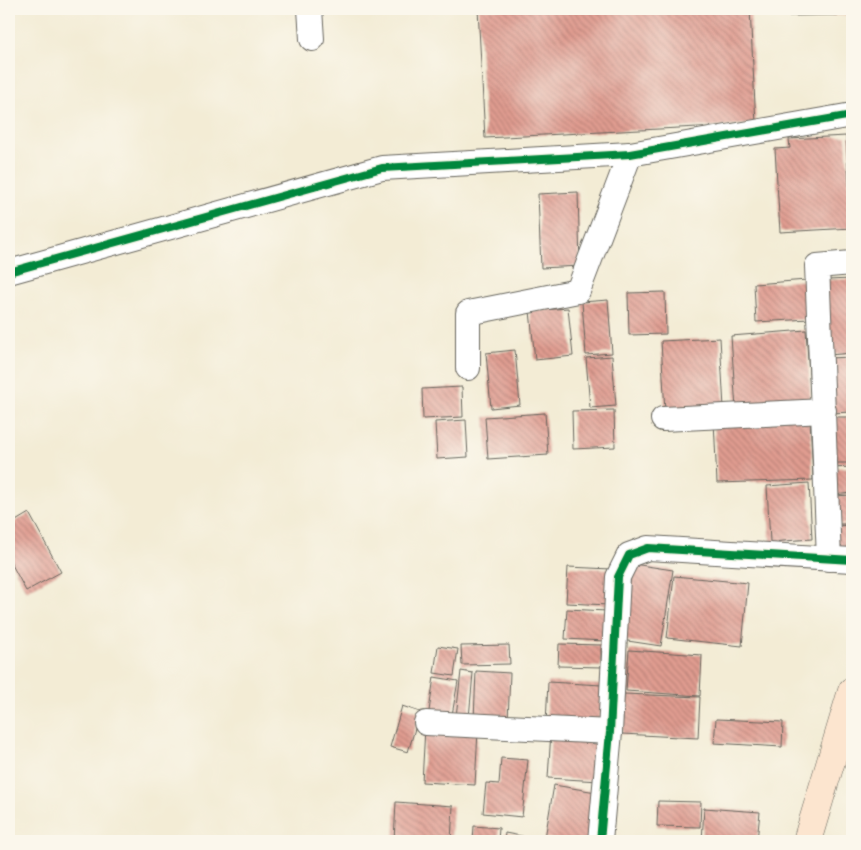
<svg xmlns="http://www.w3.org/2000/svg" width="861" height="850" font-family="'Libre Bodoni',serif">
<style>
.building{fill:url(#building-back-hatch)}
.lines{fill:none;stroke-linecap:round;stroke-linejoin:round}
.street-casing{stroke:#67655d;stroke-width:26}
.secondary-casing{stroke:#67655d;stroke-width:29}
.street{stroke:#fff;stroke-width:24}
.secondary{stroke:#fce5cf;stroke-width:28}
.cycleway-casing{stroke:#fbf7ec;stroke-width:11}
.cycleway{stroke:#00873e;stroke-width:8}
</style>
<defs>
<pattern id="building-back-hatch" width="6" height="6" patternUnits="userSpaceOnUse" patternTransform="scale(1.25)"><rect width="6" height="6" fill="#e09c90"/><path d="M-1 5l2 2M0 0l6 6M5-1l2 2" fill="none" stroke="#b57e75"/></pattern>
</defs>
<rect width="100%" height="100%" fill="#fbf7ec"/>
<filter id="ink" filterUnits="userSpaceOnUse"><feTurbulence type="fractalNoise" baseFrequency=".02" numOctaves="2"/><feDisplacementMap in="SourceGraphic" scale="10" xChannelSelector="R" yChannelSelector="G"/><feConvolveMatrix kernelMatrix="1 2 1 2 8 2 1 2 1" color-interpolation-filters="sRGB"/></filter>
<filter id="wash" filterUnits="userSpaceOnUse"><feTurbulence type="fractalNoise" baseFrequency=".0096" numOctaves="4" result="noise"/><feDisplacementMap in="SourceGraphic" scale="20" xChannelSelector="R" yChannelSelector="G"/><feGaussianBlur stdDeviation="1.12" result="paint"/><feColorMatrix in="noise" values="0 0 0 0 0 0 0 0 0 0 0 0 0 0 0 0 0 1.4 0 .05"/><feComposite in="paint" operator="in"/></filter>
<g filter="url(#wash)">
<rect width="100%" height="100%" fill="#f3ecd5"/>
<g id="blocks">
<g class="building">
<path d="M478 9H750L756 124 485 138Z"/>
<path d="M784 9H852V15L784 16Z"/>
<path d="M846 136 852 228 780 232 775 149 790 148 789 139Z"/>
<path d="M849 136H852V163H851Z"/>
<path d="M578 192 580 266 541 268 538 194Z"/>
<path d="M852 279V353L829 355 826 280Z"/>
<path d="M807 280 810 319 756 322 754 284Z"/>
<path d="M665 292 666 334 629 335 628 293Z"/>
<path d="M608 300 612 353 586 355 582 302Z"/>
<path d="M568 308 573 356 535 360 530 311Z"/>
<path d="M806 330 811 404 736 409 731 336Z"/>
<path d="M720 338 724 408 665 412 661 341Z"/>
<path d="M515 350 520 405 491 408 486 353Z"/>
<path d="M612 356 616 406 590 408 586 358Z"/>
<path d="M852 357V412L831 413 828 358Z"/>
<path d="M462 387 463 417 423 419 422 389Z"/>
<path d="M614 410 615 447 573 449 572 411Z"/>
<path d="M545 413 548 455 488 459 485 417Z"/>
<path d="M810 417 813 480 717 483 714 421Z"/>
<path d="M830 417H852V463H832Z"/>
<path d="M466 420 468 457 437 459 435 422Z"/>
<path d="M852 467V493L834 495 832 468Z"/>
<path d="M809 483 812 539 770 542 767 486Z"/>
<path d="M852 495V524H836L834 496Z"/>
<path d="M29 513 61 572 26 591 9 559V525Z"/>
<path d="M852 525V550H837L836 526Z"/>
<path d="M633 564 673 570 661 646 621 640Z"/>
<path d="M568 567 611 569 609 605 566 603Z"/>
<path d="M674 576 748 583 742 646 667 638Z"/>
<path d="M567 609 607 611 605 641 565 639Z"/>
<path d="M559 644 601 645V667L558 666Z"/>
<path d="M509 645 510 664 462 665 461 646Z"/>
<path d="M438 646 458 649 454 676 434 673Z"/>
<path d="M629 650 702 655 700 696 626 691Z"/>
<path d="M461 671 473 673 469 718 456 717Z"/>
<path d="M476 671 510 673 508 721 474 720Z"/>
<path d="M434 677 458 681 452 715 429 711Z"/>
<path d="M548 682 602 685 600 726 546 724Z"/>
<path d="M624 694 700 697 698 738 622 734Z"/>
<path d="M402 706 420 712 408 752 390 747Z"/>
<path d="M716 719 783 722 782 747 714 743Z"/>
<path d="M425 728 478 731 475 785 422 782Z"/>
<path d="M551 732 601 735 599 781 548 778Z"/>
<path d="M501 758 528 760 522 817 483 813 486 783 499 784Z"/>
<path d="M554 785 602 793 593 841H564L545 838Z"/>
<path d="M658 801 701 802 700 827 657 826Z"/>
<path d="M396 802 453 806 451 841H394Z"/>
<path d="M704 808 760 812 757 841H702Z"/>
<path d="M474 826 499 828 498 841H473Z"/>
<path d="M505 833 537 839V841H504Z"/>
</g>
</g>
</g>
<g filter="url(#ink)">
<use href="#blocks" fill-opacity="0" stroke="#67655d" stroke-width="1"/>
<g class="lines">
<g class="street-casing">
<g id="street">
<path d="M310 9 312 39"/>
<path d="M9 272 382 168 630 154 852 115"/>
<path d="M468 368V313L578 291 630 154"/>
<path d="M663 419 824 411"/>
<path d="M829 559 817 266 852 263"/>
<path d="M426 723 610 732"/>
<path d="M600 841 610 732 618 577 629 555 648 548 852 560"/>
</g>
</g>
<g class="secondary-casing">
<path id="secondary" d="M807 841 852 691"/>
</g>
<use href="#street" class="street"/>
<use href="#secondary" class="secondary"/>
<g class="cycleway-casing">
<g id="cycleway">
<path d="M9 272 382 168 630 154 852 115"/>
<path d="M600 841 610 732 618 577 629 555 648 548 852 560"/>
</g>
</g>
<use href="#cycleway" class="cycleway"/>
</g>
</g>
<rect width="861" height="850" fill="none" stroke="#fbf7ec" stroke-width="30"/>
</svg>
